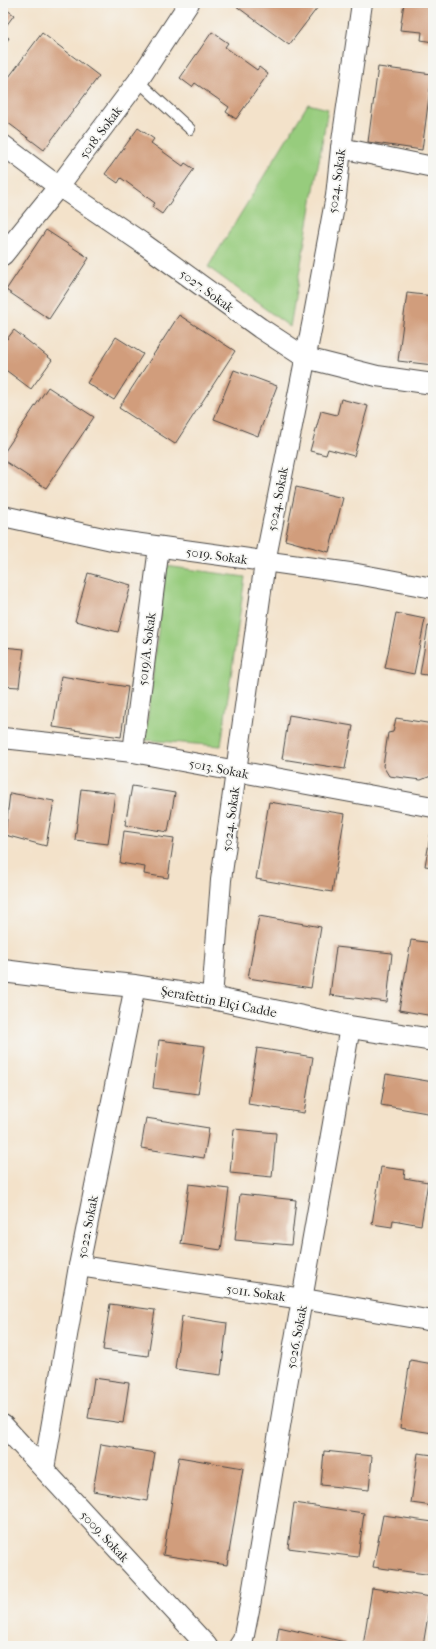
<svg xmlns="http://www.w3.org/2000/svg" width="436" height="1649" font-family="'IM FELL French Canon',serif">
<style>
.green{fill:#97cc7d;stroke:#617c54}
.building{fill:#d19d7c}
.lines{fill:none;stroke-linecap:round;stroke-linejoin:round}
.service-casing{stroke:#494643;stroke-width:12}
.minor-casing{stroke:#494643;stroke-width:22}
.tertiary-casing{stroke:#494643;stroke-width:24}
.service{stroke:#fff;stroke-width:10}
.minor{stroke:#fff;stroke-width:20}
.tertiary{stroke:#fff;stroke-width:22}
.labels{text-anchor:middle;stroke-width:3.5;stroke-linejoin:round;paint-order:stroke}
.street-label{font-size:13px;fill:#2b2b2b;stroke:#f6f6f2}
</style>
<rect width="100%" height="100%" fill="#f6f6f2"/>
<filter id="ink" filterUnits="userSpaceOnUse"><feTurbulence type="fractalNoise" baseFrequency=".025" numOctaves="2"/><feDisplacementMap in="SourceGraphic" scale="8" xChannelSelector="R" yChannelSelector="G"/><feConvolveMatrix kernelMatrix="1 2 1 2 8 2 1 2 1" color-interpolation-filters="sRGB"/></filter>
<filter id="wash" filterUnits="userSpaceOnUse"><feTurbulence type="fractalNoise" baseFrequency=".012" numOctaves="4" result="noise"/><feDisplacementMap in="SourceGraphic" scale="16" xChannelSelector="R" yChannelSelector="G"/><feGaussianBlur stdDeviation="0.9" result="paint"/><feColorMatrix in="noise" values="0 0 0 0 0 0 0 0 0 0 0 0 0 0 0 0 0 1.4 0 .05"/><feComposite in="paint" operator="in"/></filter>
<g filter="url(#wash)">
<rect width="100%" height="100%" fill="#f3e2ca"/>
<g class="green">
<path d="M308 104 328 109 290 327 208 267Z"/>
<path d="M166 566 245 577 221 746 145 740Z"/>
</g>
<g id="blocks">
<g class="building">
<path d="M232 3H321L289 45Z"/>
<path d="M404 3H433V42L421 40 422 32 400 30Z"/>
<path d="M3 7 14 15 3 30Z"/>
<path d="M212 32 228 43 225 47 257 70 259 67 268 74 236 119 226 112 229 107 195 83 192 87 180 78Z"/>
<path d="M42 33 99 76 44 150 3 119V85Z"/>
<path d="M3 34 9 38 3 47Z"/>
<path d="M378 67 432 74 422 150 368 142Z"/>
<path d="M138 128 154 139 151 143 183 166 185 163 194 169 162 214 152 207 155 203 121 178 118 183 105 174Z"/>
<path d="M46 230 89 258 49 319 6 290Z"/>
<path d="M407 293 433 296V365L398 361Z"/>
<path d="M179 315 235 351 175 444 119 408Z"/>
<path d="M14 330 52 360 31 389 3 368V336L7 339Z"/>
<path d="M116 337 143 354 114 400 87 383Z"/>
<path d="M234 370 277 386 258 436 214 419Z"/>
<path d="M48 387 94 417 46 488 3 460V454Z"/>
<path d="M341 399 368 406 354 456 328 449 326 455 310 451 321 411 337 415Z"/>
<path d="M296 487 343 498 329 552 285 540Z"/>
<path d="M88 573 131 585 118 632 75 621Z"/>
<path d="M396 613 425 619 414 674 385 668Z"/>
<path d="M428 626 433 627V676L420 674Z"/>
<path d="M3 647 24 649 19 687 3 686Z"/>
<path d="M61 676 128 687 121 737 53 727Z"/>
<path d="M289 715 353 726 345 769 282 759Z"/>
<path d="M396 718 433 724V764L431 776 421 780 389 776 383 766 388 733 393 732Z"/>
<path d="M132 786 175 793 168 832 125 825Z"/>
<path d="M81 789 115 793 108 844 75 840Z"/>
<path d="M10 793 54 801 46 846 5 835Z"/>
<path d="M269 802 345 814 332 892 256 879Z"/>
<path d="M432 825H433V867L425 866Z"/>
<path d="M124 831 174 838 168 878 144 874 145 867 120 863Z"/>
<path d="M259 916 321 927 311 988 248 978Z"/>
<path d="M411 940 433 943V1016L399 1010Z"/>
<path d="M336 947 392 953 387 1002 330 995Z"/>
<path d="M159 1040 205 1046 198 1094 153 1088Z"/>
<path d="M257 1048 313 1057 304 1113 248 1104Z"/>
<path d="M386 1074 433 1082V1114L381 1105Z"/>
<path d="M146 1118 209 1128 204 1158 141 1148Z"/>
<path d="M234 1129 276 1133 272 1177 230 1173Z"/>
<path d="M381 1167 405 1170 404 1178 428 1182 421 1225 393 1220 392 1227 372 1224Z"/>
<path d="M189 1184 229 1189 221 1250 181 1244Z"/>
<path d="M240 1194 296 1200 291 1245 235 1240Z"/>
<path d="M432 1292 433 1293V1309H430Z"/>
<path d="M110 1304 155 1310 148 1356 103 1350Z"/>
<path d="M182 1316 227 1323 221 1375 175 1369Z"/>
<path d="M410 1360 433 1364V1433L400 1428Z"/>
<path d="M94 1378 129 1383 123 1423 88 1418Z"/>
<path d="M101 1444 155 1453 147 1501 93 1491Z"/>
<path d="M324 1451 372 1456 369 1490 321 1485Z"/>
<path d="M418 1453 433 1455V1506L411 1503Z"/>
<path d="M179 1457 243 1468 227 1565 163 1555Z"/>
<path d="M294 1503 364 1513 358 1557 288 1548Z"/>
<path d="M383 1515 433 1522V1575L373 1567Z"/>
<path d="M372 1588 431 1597 423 1646H363Z"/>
<path d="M279 1627 345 1642V1646H276Z"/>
</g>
</g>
</g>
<g filter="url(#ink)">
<use href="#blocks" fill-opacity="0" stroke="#494643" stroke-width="1"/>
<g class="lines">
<g class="service-casing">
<path id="service" d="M138 81 190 129"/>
</g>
<g class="minor-casing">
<g id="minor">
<path d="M3 145 51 181 141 242 260 328 306 358 377 376 433 384"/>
<path d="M341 148 433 167"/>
<path d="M3 255 59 186 138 81 189 3"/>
<path d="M3 516 112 540 357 574 433 588"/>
<path d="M3 738 133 752 433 807"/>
<path d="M133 752 159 547"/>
<path d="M212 998 221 880 265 562 314 315 336 196 341 148 362 3"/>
<path d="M79 1266 303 1299 433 1321"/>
<path d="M3 1425 207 1646"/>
<path d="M44 1469 79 1266 135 986"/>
<path d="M239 1646 243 1640 251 1600 286 1390 350 1027"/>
</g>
</g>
<g class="tertiary-casing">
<path id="tertiary" d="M3 971 74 980 135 986 212 998 350 1027 433 1040"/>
</g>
<use href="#service" class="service"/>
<use href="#minor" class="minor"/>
<use href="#tertiary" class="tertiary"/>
</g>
</g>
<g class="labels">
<g class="street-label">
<text transform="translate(100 132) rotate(-53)" y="5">5018. Sokak</text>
<text transform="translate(336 181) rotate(-82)" y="5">5024. Sokak</text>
<text transform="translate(207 290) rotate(36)" y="5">5027. Sokak</text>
<text transform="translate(277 499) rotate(-79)" y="5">5024. Sokak</text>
<text transform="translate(217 555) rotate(8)" y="5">5019. Sokak</text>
<text transform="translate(146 649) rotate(-83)" y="5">5019/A. Sokak</text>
<text transform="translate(219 768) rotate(11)" y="5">5013. Sokak</text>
<text transform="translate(230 819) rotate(-82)" y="5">5024. Sokak</text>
<text transform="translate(219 1001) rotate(11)" y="5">Şerafettin Elçi Cadde</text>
<text transform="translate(87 1227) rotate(-79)" y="5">5022. Sokak</text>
<text transform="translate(256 1292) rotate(8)" y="5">5011. Sokak</text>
<text transform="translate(296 1337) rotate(-79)" y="5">5026. Sokak</text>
<text transform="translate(105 1536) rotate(47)" y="5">5009. Sokak</text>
</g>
</g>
<rect width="436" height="1649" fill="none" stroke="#f6f6f2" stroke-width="16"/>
</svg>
